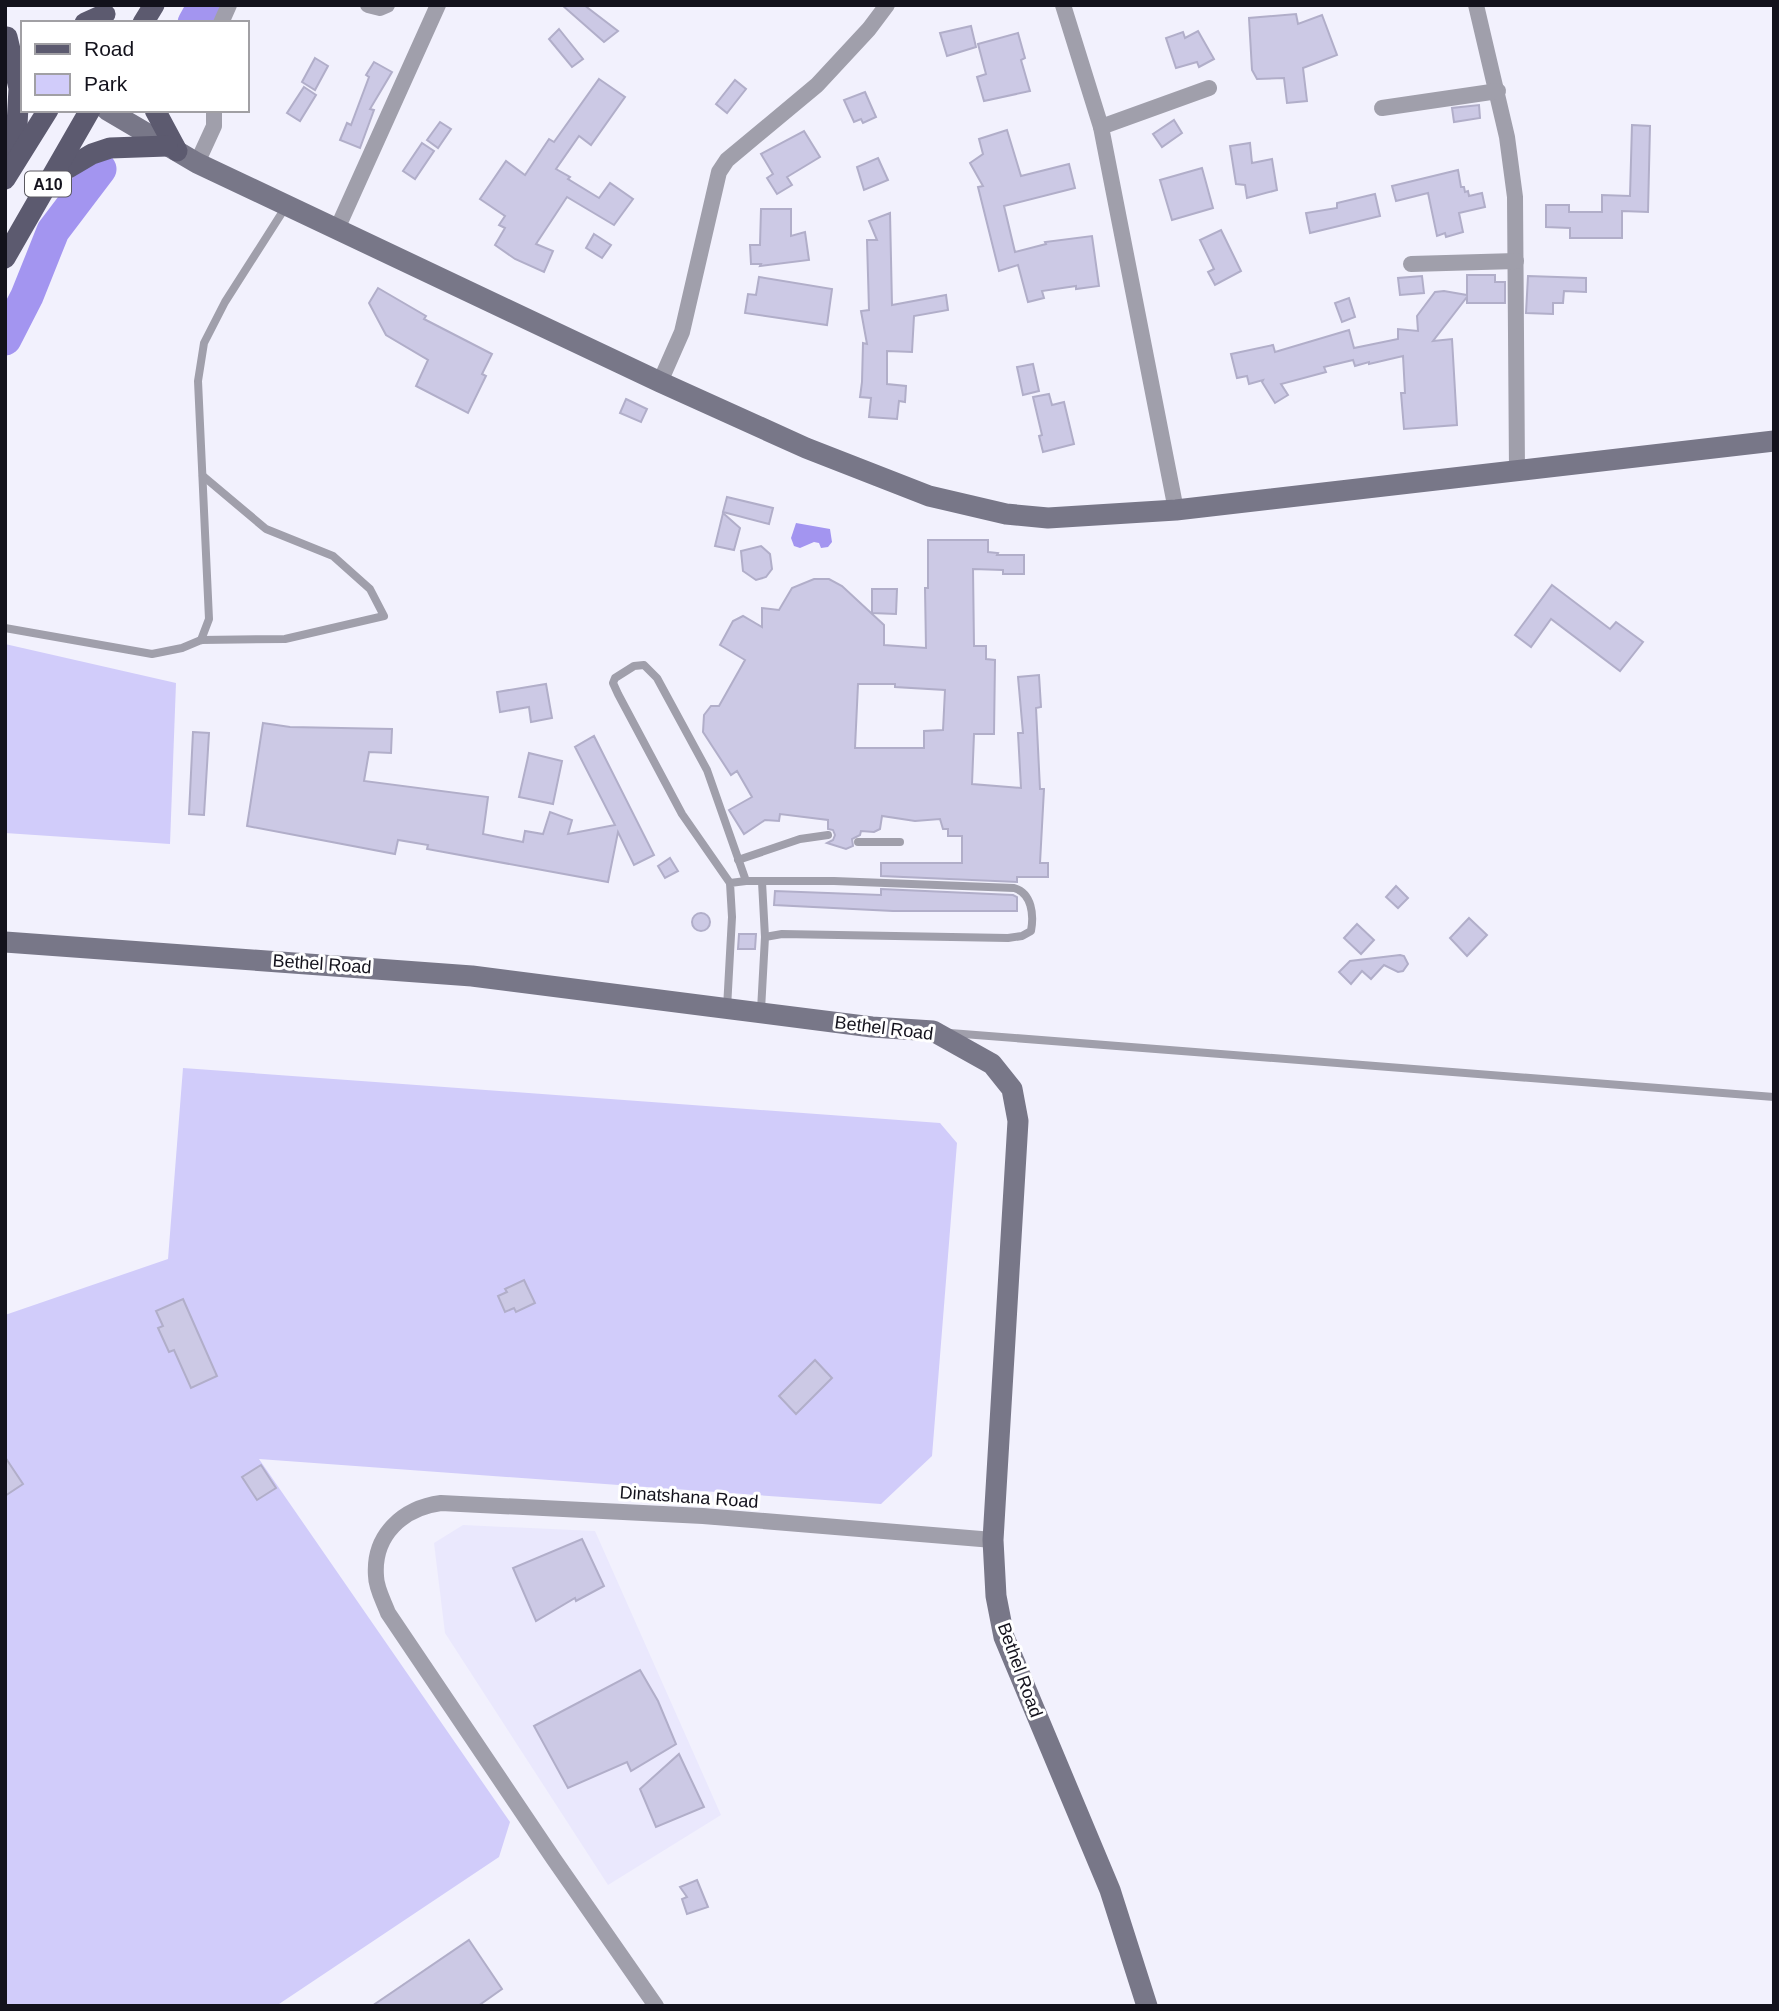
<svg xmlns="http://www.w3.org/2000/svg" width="1779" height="2011" font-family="Arial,sans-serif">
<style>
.built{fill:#eae8fd}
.green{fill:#d1ccfa}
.water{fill:#a395f0}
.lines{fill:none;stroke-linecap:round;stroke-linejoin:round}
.river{stroke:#a395f0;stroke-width:33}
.building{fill:#ccc9e5;stroke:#b1aec9;stroke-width:2;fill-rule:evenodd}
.lane{stroke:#a09fab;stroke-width:8}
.street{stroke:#a09fab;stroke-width:16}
.secondary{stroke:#787788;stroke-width:21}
.primary{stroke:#5c5a6f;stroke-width:21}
.labels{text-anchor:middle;stroke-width:6;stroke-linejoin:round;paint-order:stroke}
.shield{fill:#fff;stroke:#5a5960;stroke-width:2}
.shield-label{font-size:16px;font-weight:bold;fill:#13121c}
.street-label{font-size:18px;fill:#13121c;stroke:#fff}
</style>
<rect width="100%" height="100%" fill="#f2f1fd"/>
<path class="built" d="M463 1525 595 1531 721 1815 608 1885 445 1633 434 1543Z"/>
<g class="green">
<path d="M5 644 176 683 170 844 5 833Z"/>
<path d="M183 1068 940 1123 957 1143 932 1456 881 1504 259 1459 510 1822 499 1857 276 2006H5V1315L168 1259Z"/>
</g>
<path class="water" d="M796 523 830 529 832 542 828 547 821 548 819 543 814 542 800 548 794 546 791 538Z"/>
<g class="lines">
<g class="river">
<path d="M194 23 204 5"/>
<path d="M5 339 27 296 53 231 100 169"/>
</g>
</g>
<g class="building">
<path d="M562 5H584L618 31 604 42Z"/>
<path d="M1296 14 1298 24 1322 15 1337 55 1303 68 1307 101 1287 103 1284 78 1257 79 1252 70 1249 18Z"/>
<path d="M971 26 976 47 947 56 940 33Z"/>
<path d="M559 29 583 59 572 67 549 39Z"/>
<path d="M1198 31 1214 59 1199 67 1197 62 1176 68 1166 38 1183 32 1185 38Z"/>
<path d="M1018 33 1025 58 1021 60 1030 91 984 101 977 77 986 74 978 44Z"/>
<path d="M315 58 328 66 315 90 302 82Z"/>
<path d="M374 62 392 72 370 109 374 110 360 148 340 140 347 123 351 125 369 77 366 75Z"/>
<path d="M599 79 625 97 591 145 579 136 556 169 570 177 568 179 599 198 610 183 633 199 614 225 567 197 536 244 553 251 544 272 515 259 495 245 505 228 499 225 505 216 480 199 506 161 525 175 549 139 554 142Z"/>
<path d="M735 80 746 89 727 113 716 104Z"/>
<path d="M304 87 316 95 300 121 287 113Z"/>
<path d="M865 92 876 117 863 123 861 119 854 122 844 100Z"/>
<path d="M1479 105 1480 118 1454 122 1452 108Z"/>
<path d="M1174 120 1182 133 1162 147 1153 134Z"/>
<path d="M440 122 451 129 438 148 427 140Z"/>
<path d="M1632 125 1650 126 1648 212 1622 211V238H1570V228L1546 227V205H1569V212H1602V195L1630 196Z"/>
<path d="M1007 130 1021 176 1069 164 1075 188 1004 206 1015 252 1046 244 1045 242 1092 236 1099 286 1076 289V286L1042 291 1044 298 1028 302 1018 265 999 271 978 187 983 186 970 163 983 154 979 139Z"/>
<path d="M804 131 820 157 787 177 792 185 777 194 767 178 773 174 761 154Z"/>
<path d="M422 143 434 151 415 179 403 171Z"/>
<path d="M1250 143 1252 163 1272 159 1277 190 1247 198 1245 185 1236 184 1230 146Z"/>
<path d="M878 158 888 180 864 190 857 167Z"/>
<path d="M1202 168 1213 208 1172 220 1160 180Z"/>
<path d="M1458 170 1461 187H1464L1465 192 1468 191 1469 196 1482 193 1485 207 1459 213 1463 232 1446 237 1445 233 1437 236 1428 193 1396 201 1392 186Z"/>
<path d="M1375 194 1380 216 1310 233 1306 213 1337 208V203Z"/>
<path d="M761 209H791V236L805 232 809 260 760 266 761 264H751L750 245H760Z"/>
<path d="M890 213 892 305 946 295 948 310 914 316 912 352 887 351V384L906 386 905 402 899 401 897 419 869 417 871 398 860 397 862 382 863 343 867 344 861 311 869 310 867 240H877L869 221Z"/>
<path d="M1221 230 1241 271 1215 285 1208 272 1214 269 1200 240Z"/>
<path d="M594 234 611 245 602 258 586 248Z"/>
<path d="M1467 275H1495V282H1505V303H1467V297L1433 341 1452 339 1457 425 1404 429 1401 393H1405L1403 356 1369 364V362L1355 366 1353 360 1324 367 1326 372 1281 384 1288 395 1275 403 1262 382 1263 380 1249 384 1247 376 1237 378 1231 354 1273 345 1275 352 1349 330 1354 348 1398 339V329L1418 331 1417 316 1435 292 1444 291 1467 295Z"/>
<path d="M1422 276 1424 293 1400 295 1398 278Z"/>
<path d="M1528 276 1586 278V292L1564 291 1563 303H1553V314L1526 313Z"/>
<path d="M759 277 832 289 827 325 745 313 748 294 756 295Z"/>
<path d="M378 288 426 316 424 319 492 354 482 374 486 376 468 413 416 386 428 360 386 335 369 303Z"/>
<path d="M1349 298 1355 317 1342 322 1335 303Z"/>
<path d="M1033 364 1039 391 1023 395 1017 367Z"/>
<path d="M1049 394 1052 405 1064 402 1074 444 1043 452 1039 436 1042 435 1033 397Z"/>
<path d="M626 399 647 409 641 422 620 413Z"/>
<path d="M727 497 773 508 769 524 723 512Z"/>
<path d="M723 513 740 528 734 550 715 546Z"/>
<path d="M928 540H988V552L998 553 997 555H1024V574H1003V570L973 569 974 646H986V659L995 660 994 734H974L972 784 1021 788 1018 733H1023L1018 677 1039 675 1041 707 1036 708 1040 789H1044L1040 863H1048V877H1017V882L881 876V863H962V836H948V829H943L940 819 915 821 882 816 880 829 874 832 861 831 860 835 852 839 853 846 846 849 827 843 833 840 835 835 833 830 828 829V820L780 814 779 821 765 820 744 834 729 810 752 797 737 771 731 775 703 732 704 715 711 706H719L745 660 720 645 733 621 743 616 762 627V608L779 610 792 588 814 579H829L842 586 884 625V645L926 648 925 588H928ZM858 684H895V687L945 690 943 730 924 731V748H855Z"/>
<path d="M761 546 770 554 772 569 766 577 756 580 743 571 741 551Z"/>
<path d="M1552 585 1610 629 1616 622 1643 642 1620 671 1551 619 1531 647 1515 635Z"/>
<path d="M872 589H897L896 614 872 613Z"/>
<path d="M546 684 552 718 531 722 529 707 500 712 497 692Z"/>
<path d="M263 723 290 727 392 729 391 753 369 752 364 781 488 797 483 834 523 842 525 831 543 834 550 812 572 820 568 834 615 825 575 747 594 736 654 855 634 865 618 832 608 882 427 849 428 845 398 840 395 854 247 826Z"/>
<path d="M193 732 209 733 204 815 189 814Z"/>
<path d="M529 753 562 761 553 804 519 797Z"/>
<path d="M670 858 678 871 665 878 658 866Z"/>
<path d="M1396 886 1408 898 1398 908 1386 897Z"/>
<path d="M881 889 1013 895 1017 897V911H893L774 905 775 891 881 895Z"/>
<circle cx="701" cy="922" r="9"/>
<path d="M1469 918 1487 935 1467 956 1450 938Z"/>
<path d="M1357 924 1374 940 1361 954 1344 938Z"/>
<path d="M739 934H756L755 949H738Z"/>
<path d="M1400 955 1404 956 1408 964 1403 971 1398 972 1384 965 1371 979 1362 971 1351 984 1339 972 1350 961Z"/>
<path d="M524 1280 535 1303 516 1312 514 1308 505 1312 498 1296 507 1292 505 1289Z"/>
<path d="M183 1299 217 1376 191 1388 174 1350 169 1352 158 1328 163 1326 156 1311Z"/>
<path d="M815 1360 832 1378 796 1414 779 1396Z"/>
<path d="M5 1457 23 1484 5 1496Z"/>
<path d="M261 1465 276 1488 257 1500 242 1477Z"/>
<path d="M582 1539 604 1586 576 1601 575 1598 536 1621 513 1568Z"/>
<path d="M640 1670 658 1701 676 1744 631 1771 627 1762 568 1788 534 1726Z"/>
<path d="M679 1754 704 1807 656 1827 640 1789Z"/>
<path d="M697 1880 708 1907 687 1914 682 1899 687 1897 680 1887Z"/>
<path d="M469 1940 502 1989 478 2006H372Z"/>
</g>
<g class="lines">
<g class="lane">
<path d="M5 628 152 654 182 648 201 640 285 639 384 616 370 589 333 556 266 529 203 476"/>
<path d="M201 640 209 619 198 381 204 343 225 302 285 208"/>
<path d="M858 842H900"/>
<path d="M738 860 800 839 828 835"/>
<path d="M762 882 765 937"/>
<path d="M730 883 682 814 618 694 613 683 615 678 634 666 644 665 657 678 707 770 746 881"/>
<path d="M727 1008 732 917 730 883 746 881H834L1014 888C1032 893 1034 915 1031 931L1022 936 1008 938 782 934 765 937 761 1010"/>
<path d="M950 1033 1774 1097"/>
</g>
<g class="street">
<path d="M368 5 380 8 387 5"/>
<path d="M1063 5 1101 127"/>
<path d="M1476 5 1507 137 1515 197 1517 470"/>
<path d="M221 23 229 5"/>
<path d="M1382 108 1498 91"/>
<path d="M197 163 214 126V110"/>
<path d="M337 229 438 5"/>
<path d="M1411 264 1516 261"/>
<path d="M660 382 682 332 719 172 727 160 817 85 869 29 887 5"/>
<path d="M1176 510 1101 127 1209 88"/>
<path d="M656 2006 553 1858 388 1613C384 1602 376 1588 376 1576 373 1535 403 1508 441 1503L703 1516 993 1540"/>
</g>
<g class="secondary">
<path d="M107 110 197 163 660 382 806 448 929 496 1006 514 1048 518 1176 510 1774 441"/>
<path d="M5 942 472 976 872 1027 933 1031 992 1064 1012 1089 1018 1121 993 1540 996 1596 1004 1637 1110 1890 1147 2006"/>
</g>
<g class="primary">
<path d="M85 23 105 14"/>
<path d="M143 23 154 5"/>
<path d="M7 37 19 88 15 162"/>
<path d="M155 110 177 151"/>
<path d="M53 177 92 154 110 148 167 146"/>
<path d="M5 179 48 110"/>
<path d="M5 258 90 110"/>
</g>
</g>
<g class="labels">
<rect class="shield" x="25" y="171.5" width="46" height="25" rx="5"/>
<g class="shield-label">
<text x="48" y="190">A10</text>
</g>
<g class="street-label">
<text transform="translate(322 964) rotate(4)" y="6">Bethel Road</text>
<text transform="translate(884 1028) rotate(7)" y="6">Bethel Road</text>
<text transform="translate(689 1497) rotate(4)" y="6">Dinatshana Road</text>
<text transform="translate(1020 1670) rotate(70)" y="6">Bethel Road</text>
</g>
</g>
<rect width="1779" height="2011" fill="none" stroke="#13121c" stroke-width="14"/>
<rect x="21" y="21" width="228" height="91" fill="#ffffff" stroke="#a1a0a4" stroke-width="2"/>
<rect x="35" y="44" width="35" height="10" fill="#5c5a6f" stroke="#a1a0a4" stroke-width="2"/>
<text x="84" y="56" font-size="21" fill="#13121c">Road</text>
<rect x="35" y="74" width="35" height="21" fill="#d1ccfa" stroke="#a1a0a4" stroke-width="2"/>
<text x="84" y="91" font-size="21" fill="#13121c">Park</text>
</svg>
